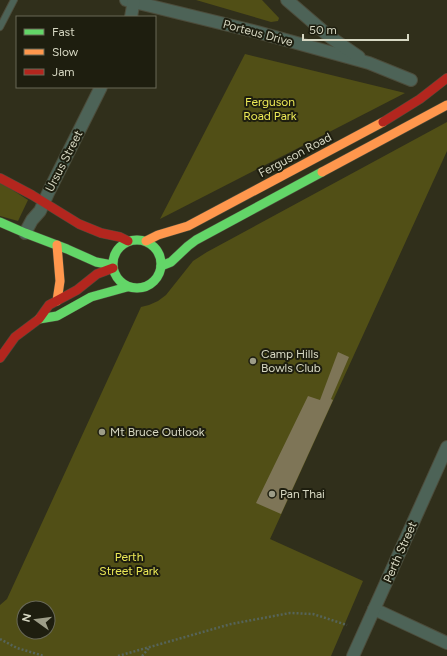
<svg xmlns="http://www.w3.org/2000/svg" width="447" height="656" font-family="Figtree,sans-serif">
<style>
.green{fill:#514f16;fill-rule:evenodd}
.building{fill:#7e7557}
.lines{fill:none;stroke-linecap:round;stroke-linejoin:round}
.lane-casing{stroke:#4c4c3b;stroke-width:8}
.street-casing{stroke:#4c4c3b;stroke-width:14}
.fast-casing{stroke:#4c4c3b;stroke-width:10}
.slow-casing{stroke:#4c4c3b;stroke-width:10}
.jam-casing{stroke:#4c4c3b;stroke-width:10}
.path{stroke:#566459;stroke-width:2.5;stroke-dasharray:2 2;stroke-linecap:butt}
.lane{stroke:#4d6357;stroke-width:6}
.street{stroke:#4d6357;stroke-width:12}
.fast{stroke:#63d668;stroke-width:9}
.slow{stroke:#ff974d;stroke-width:9}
.jam{stroke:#b3261e;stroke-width:9}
.poi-dot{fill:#9d9d88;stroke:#1e1e0f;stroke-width:1.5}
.labels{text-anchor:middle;stroke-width:4;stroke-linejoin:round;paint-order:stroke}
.street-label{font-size:12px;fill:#d7d8c3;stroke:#1e1e0f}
.park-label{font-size:12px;fill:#ece956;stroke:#1e1e0f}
.poi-label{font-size:12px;fill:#d7d8c3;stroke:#1e1e0f;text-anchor:start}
</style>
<rect width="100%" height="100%" fill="#302f1b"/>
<g class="green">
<path d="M196 0H262L279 18 278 21 271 22Z"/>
<path d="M245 54 405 93 160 219Z"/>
<path d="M447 122V151L270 539 363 581 331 656H0V605L7 599 141 307 149 305 158 301 166 295 193 261 207 252ZM24 608H48V632H24Z"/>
<path d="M0 182 28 200 18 221 0 216Z"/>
</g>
<path class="building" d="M338 352 349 357 331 399 333 400 281 514 256 503 308 396 320 400Z"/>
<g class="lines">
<g class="lane-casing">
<path id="lane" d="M0 27 14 0"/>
</g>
<g class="street-casing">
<g id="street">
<path d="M126 0 257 32 369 63 411 80"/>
<path d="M287 0 330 37 359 57"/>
<path d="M131 17 134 0"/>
<path d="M25 233 32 220 40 211 49 191 101 87"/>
<path d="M374 609 447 643"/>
<path d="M353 656 447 447"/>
</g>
</g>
<g class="fast-casing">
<g id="fast">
<path d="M0 222 25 233 67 249 96 262 112 265"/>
<circle cx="137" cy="264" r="24"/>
<path d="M161 266 171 262 188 246 196 240 322 172"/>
<path d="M39 319 57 316 91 297 127 287"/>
</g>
</g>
<g class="slow-casing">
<g id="slow">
<path d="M322 172 447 105"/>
<path d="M146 241 158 235 188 226 383 122"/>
<path d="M57 245 60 281 57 301"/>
</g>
</g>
<g class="jam-casing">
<g id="jam">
<path d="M383 122 420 99 447 78"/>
<path d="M0 178 32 195 79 224 101 233 120 237 128 241"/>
<path d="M0 358 15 337 39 319 49 305 77 290 97 274 113 268"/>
</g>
</g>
<g class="path">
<path d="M0 639 17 648 44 656"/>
<path d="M118 656 231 624 290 613 313 614 347 625"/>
<path d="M142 656 150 647"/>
</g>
<use href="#lane" class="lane"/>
<use href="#street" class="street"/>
<use href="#fast" class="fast"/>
<use href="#slow" class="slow"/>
<use href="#jam" class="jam"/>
</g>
<g class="poi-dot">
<circle cx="253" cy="361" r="4"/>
<circle cx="102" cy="432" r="4"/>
<circle cx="272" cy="494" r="4"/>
</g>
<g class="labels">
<g class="street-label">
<text transform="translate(258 33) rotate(15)" y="4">Porteus Drive</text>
<text transform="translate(295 155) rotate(-28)" y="4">Ferguson Road</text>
<text transform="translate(64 161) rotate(-63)" y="4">Ursus Street</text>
<text transform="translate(400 552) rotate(-66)" y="4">Perth Street</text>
</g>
<g class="park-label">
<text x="270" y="106">Ferguson<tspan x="270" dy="14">Road Park</tspan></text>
<text x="129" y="561">Perth<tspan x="129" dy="14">Street Park</tspan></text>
</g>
<g class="poi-label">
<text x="261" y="358">Camp Hills<tspan x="261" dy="14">Bowls Club</tspan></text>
<text x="110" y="436">Mt Bruce Outlook</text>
<text x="280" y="498">Pan Thai</text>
</g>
</g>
<rect x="16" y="16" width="140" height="72" fill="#1e1e0f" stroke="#686857"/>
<rect x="24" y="29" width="20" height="6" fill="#63d668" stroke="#686857"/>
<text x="52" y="36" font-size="12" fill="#d7d8c3">Fast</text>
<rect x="24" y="49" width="20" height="6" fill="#ff974d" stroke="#686857"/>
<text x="52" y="56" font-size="12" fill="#d7d8c3">Slow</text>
<rect x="24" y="69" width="20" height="6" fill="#b3261e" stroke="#686857"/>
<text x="52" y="76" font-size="12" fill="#d7d8c3">Jam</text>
<g transform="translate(36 620) rotate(284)"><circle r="19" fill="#1e1e0f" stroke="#686857"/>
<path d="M0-3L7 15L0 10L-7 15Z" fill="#9d9d88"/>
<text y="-6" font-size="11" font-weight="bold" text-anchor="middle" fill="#d7d8c3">N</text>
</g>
<path d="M303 34v6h105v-6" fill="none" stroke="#d7d8c3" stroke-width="2"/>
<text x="309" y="34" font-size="12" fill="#d7d8c3" stroke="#1e1e0f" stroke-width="3" paint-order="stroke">50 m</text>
</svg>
